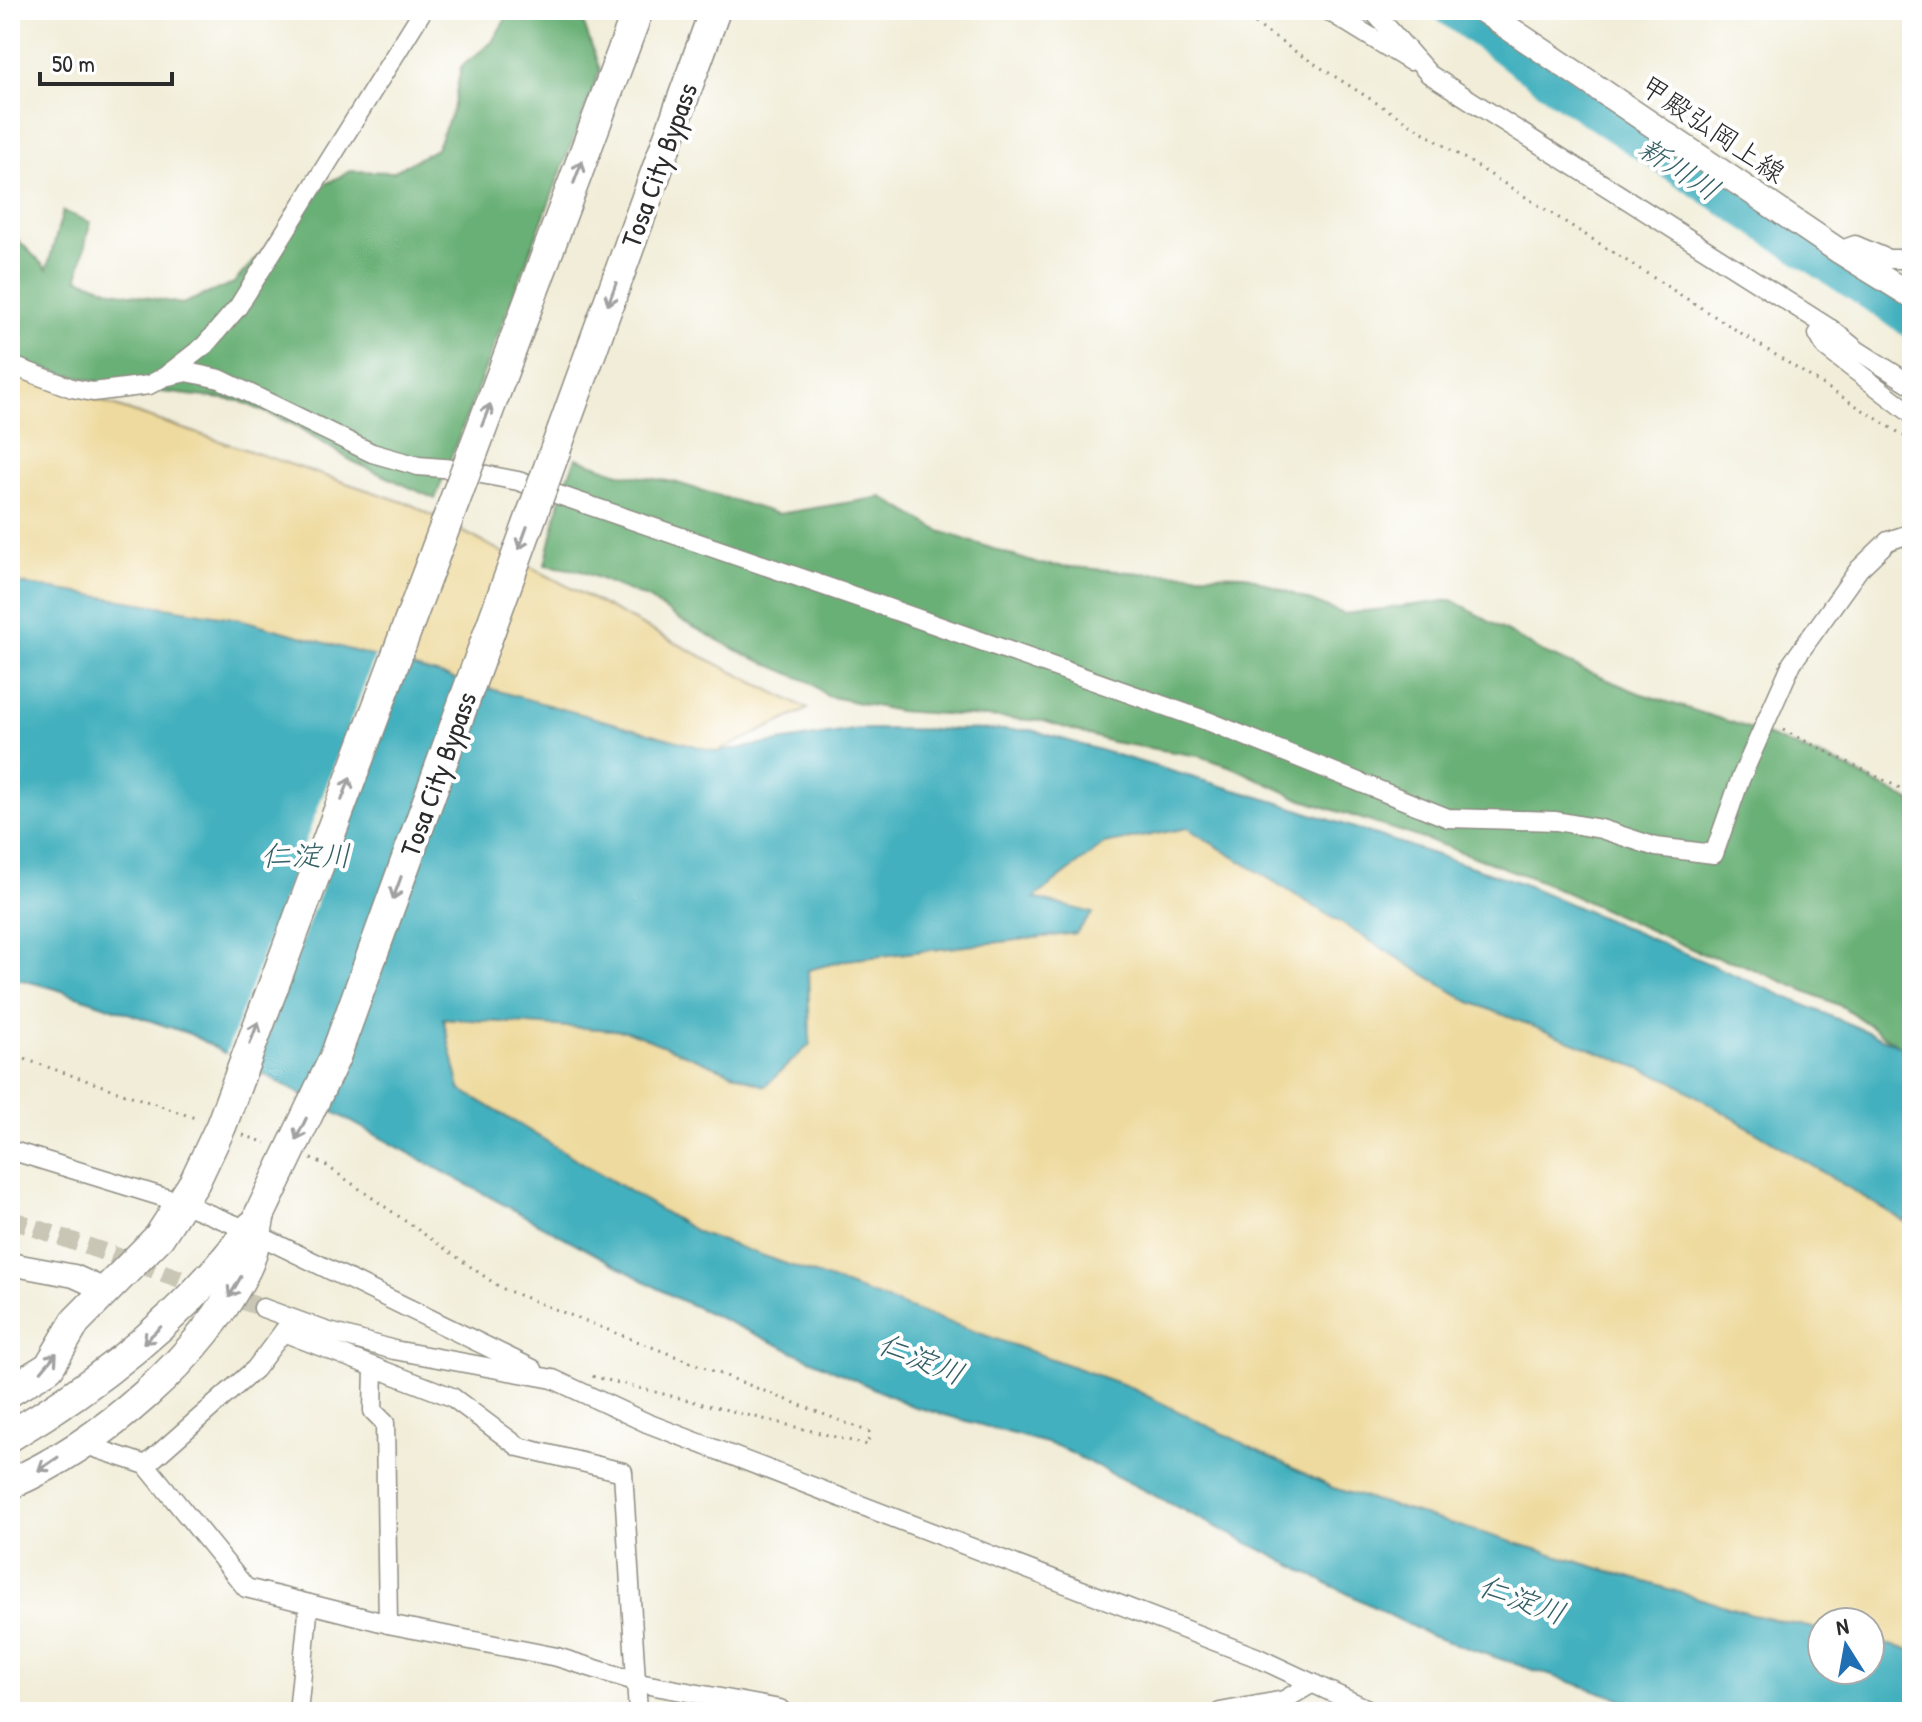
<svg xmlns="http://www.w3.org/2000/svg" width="1922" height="1722" font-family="'Patrick Hand','Klee One',sans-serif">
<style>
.forest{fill:#69b076;stroke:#4a6e50;stroke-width:2}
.sand{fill:#eeda9e;stroke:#8c8264;stroke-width:2}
.water{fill:#42b0be;stroke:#366e74;stroke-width:2}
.pier{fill:#f1edd8}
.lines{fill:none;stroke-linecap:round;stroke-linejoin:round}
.river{stroke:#42b0be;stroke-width:32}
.minor-tunnel{stroke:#c9c6b5;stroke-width:18;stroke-dasharray:18 9;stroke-linecap:butt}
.minor-casing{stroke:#8e8c82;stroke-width:21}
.tertiary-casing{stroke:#8e8c82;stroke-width:25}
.secondary-casing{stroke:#8e8c82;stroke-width:27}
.trunk-casing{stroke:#8e8c82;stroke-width:33}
.path{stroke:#8e8c82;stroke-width:3;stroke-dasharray:2 6;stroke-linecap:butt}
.minor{stroke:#fff;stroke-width:18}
.tertiary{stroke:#fff;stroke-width:22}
.secondary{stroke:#fff;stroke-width:24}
.trunk{stroke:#fff;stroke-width:30}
.trunk-bridge-casing{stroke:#8e8c82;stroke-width:33;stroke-linecap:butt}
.trunk-bridge{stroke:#fff;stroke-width:30}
.oneway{stroke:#a0a0a0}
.labels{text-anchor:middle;stroke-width:8;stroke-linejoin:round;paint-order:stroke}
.street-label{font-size:28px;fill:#2b2b2b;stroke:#fff}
.water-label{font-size:30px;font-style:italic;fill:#346066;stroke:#fff}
</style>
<rect width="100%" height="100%" fill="#fff"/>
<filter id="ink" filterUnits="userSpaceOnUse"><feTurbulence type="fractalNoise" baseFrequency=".0125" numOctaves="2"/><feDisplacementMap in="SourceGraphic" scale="16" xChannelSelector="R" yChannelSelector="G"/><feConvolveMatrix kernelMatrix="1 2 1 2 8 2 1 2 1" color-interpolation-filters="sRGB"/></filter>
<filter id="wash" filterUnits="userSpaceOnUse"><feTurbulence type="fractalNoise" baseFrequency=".006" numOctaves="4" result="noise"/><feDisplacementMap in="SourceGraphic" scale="32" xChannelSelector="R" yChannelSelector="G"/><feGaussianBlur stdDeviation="1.8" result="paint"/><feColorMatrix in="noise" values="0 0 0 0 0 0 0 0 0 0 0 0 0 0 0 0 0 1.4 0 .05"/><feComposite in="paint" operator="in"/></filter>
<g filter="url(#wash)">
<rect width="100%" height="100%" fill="#f1edd8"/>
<g class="forest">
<path d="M511 10H579L600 70 435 499 352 461 295 425 240 401 119 387 10 360V232L47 269 63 211 90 222 78 278 114 291 182 304 234 283 318 188 350 171 393 172 436 149 453 110 461 67 492 42Z"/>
<path d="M576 458 622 474 674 482 778 514 882 497 940 531 1038 564 1141 573 1245 575 1344 614 1452 600 1544 653 1639 693 1740 725 1839 764 1912 802V1051L1902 1048 1843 1007 1739 963 1703 954 1543 882 1439 844 1300 799 1235 768 1199 756 1112 742 1043 721 898 711 827 696 810 682 744 654 680 620 649 599 581 571 545 565 562 492Z"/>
</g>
<g class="sand">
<path d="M10 371 412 505 699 655 808 709 717 752 239 619 10 582Z"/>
<path d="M1187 828 1468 1001 1670 1080 1912 1226V1650L1870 1641V1622H1822V1630L1758 1616 1333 1488 1127 1386 697 1232 460 1089 443 1018 627 1031 765 1086 810 1044 808 970 847 960 1076 933 1092 913 1033 898 1104 844Z"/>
</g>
<path class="water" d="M10 582 239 619 717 752 859 729 1032 730 1276 802 1521 883 1912 1051V1226L1670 1080 1468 1001 1187 828 1104 844 1034 898 1093 913 1076 933 847 960 808 970 810 1044 765 1086 627 1031 443 1018 460 1089 697 1232 1127 1386 1333 1488 1758 1616 1822 1630V1670H1870V1641L1912 1650V1712H1661L1431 1636 1057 1446 912 1406 674 1297 190 1034 53 988 10 977Z"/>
<path class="pier" d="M376 653 406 662 253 1071 225 1056Z"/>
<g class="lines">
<path class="river" d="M1450 10 1572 98 1912 322"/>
</g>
</g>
<g filter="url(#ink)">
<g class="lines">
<path class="minor-tunnel" d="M10 1219 263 1308"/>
<g class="minor-casing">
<g id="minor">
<path d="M1327 10 1410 61"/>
<path d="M1372 10 1429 74 1831 329"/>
<path d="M1839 251 1855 245 1888 259H1912"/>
<path d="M10 365 72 388 93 392 149 385 164 377 205 345 238 307 423 10"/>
<path d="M164 377 187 372 220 379 372 453 418 466 455 469 518 481 868 601 1210 722 1448 818 1556 821 1601 829 1656 847 1714 854 1740 780 1792 663 1859 569 1888 541 1912 533"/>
<path d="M1912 385 1857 350 1831 329 1818 334 1826 348 1912 414"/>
<path d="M10 1150 182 1203 248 1230 533 1369"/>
<path d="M263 1308 326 1331 394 1350 553 1379 647 1423 1256 1657 1374 1712"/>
<path d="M283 1332 452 1397 519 1447 623 1472 638 1712"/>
<path d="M374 1367 373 1411 385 1423 388 1624"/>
<path d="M80 1443 146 1465 246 1588 393 1625 557 1657 644 1684 780 1709"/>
<path d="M146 1465 255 1369 289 1324"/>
<path d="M298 1712 309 1604"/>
<path d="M1220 1712 1284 1700 1313 1683"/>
</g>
</g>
<g class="tertiary-casing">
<path id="tertiary" d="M10 1264 74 1276 107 1291"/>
</g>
<g class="secondary-casing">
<path id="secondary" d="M1482 10 1839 251 1912 296"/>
</g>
<g class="trunk-casing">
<g id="trunk">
<path d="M10 1391 49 1367 76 1321 159 1237 194 1183"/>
<path d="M10 1436C103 1381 187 1313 252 1226"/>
<path d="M10 1484C101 1444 202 1357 246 1268 254 1252 256 1232 260 1214"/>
</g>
</g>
<g class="path">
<path d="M1235 10 1296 52 1912 441"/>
<path d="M1783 730 1912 794"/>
<path d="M10 1054 198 1119"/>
<path d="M243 1135 266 1143"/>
<path d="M311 1159 324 1164 501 1288 869 1432 868 1445 591 1376"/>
</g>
<use href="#minor" class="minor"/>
<use href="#tertiary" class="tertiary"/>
<use href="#secondary" class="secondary"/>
<use href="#trunk" class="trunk"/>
<g class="trunk-bridge-casing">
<g id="trunk-bridge">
<path d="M194 1183 221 1126 638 10"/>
<path d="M260 1214 335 1057 715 10"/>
</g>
</g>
<use href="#trunk-bridge" class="trunk-bridge"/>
</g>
<defs><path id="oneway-shaft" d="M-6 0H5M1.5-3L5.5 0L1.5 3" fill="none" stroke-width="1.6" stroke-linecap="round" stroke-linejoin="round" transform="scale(2)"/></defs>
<g class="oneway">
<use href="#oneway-shaft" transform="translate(578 172) rotate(-69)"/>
<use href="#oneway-shaft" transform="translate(612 294) rotate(110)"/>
<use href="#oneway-shaft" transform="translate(486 415) rotate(-69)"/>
<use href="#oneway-shaft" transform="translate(523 538) rotate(110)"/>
<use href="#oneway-shaft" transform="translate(346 789) rotate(-69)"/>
<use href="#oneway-shaft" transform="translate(397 888) rotate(110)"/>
<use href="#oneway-shaft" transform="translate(254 1033) rotate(-69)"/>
<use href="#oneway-shaft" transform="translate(301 1129) rotate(116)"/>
<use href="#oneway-shaft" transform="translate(235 1287) rotate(120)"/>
<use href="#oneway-shaft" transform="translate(152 1335) rotate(137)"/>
<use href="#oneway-shaft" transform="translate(49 1362) rotate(-50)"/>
<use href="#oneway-shaft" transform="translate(48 1464) rotate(146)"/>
</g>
</g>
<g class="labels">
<g class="street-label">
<text transform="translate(1713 129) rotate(34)" y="10">甲殿弘岡上線</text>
<text transform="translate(659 165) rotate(-70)" y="10">Tosa City Bypass</text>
<text transform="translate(438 774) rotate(-70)" y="10">Tosa City Bypass</text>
</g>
<g class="water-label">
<text transform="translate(1679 169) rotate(33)" y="10">新川川</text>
<text x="306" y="866">仁淀川</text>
<text transform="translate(921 1359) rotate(22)" y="10">仁淀川</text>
<text transform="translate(1522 1600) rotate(20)" y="10">仁淀川</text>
</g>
</g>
<rect width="1922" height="1722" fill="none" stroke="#fff" stroke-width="40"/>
<g transform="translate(1846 1646) rotate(349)"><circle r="38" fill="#ffffff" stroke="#aaaaaa" stroke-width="2"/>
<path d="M0-6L14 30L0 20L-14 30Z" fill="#1f6fb2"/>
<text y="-12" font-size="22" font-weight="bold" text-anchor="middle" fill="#2b2b2b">N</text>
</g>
<path d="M40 72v12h132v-12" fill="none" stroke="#2b2b2b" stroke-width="4"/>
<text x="52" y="72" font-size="24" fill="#2b2b2b" stroke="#ffffff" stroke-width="6" paint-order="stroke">50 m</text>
</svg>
